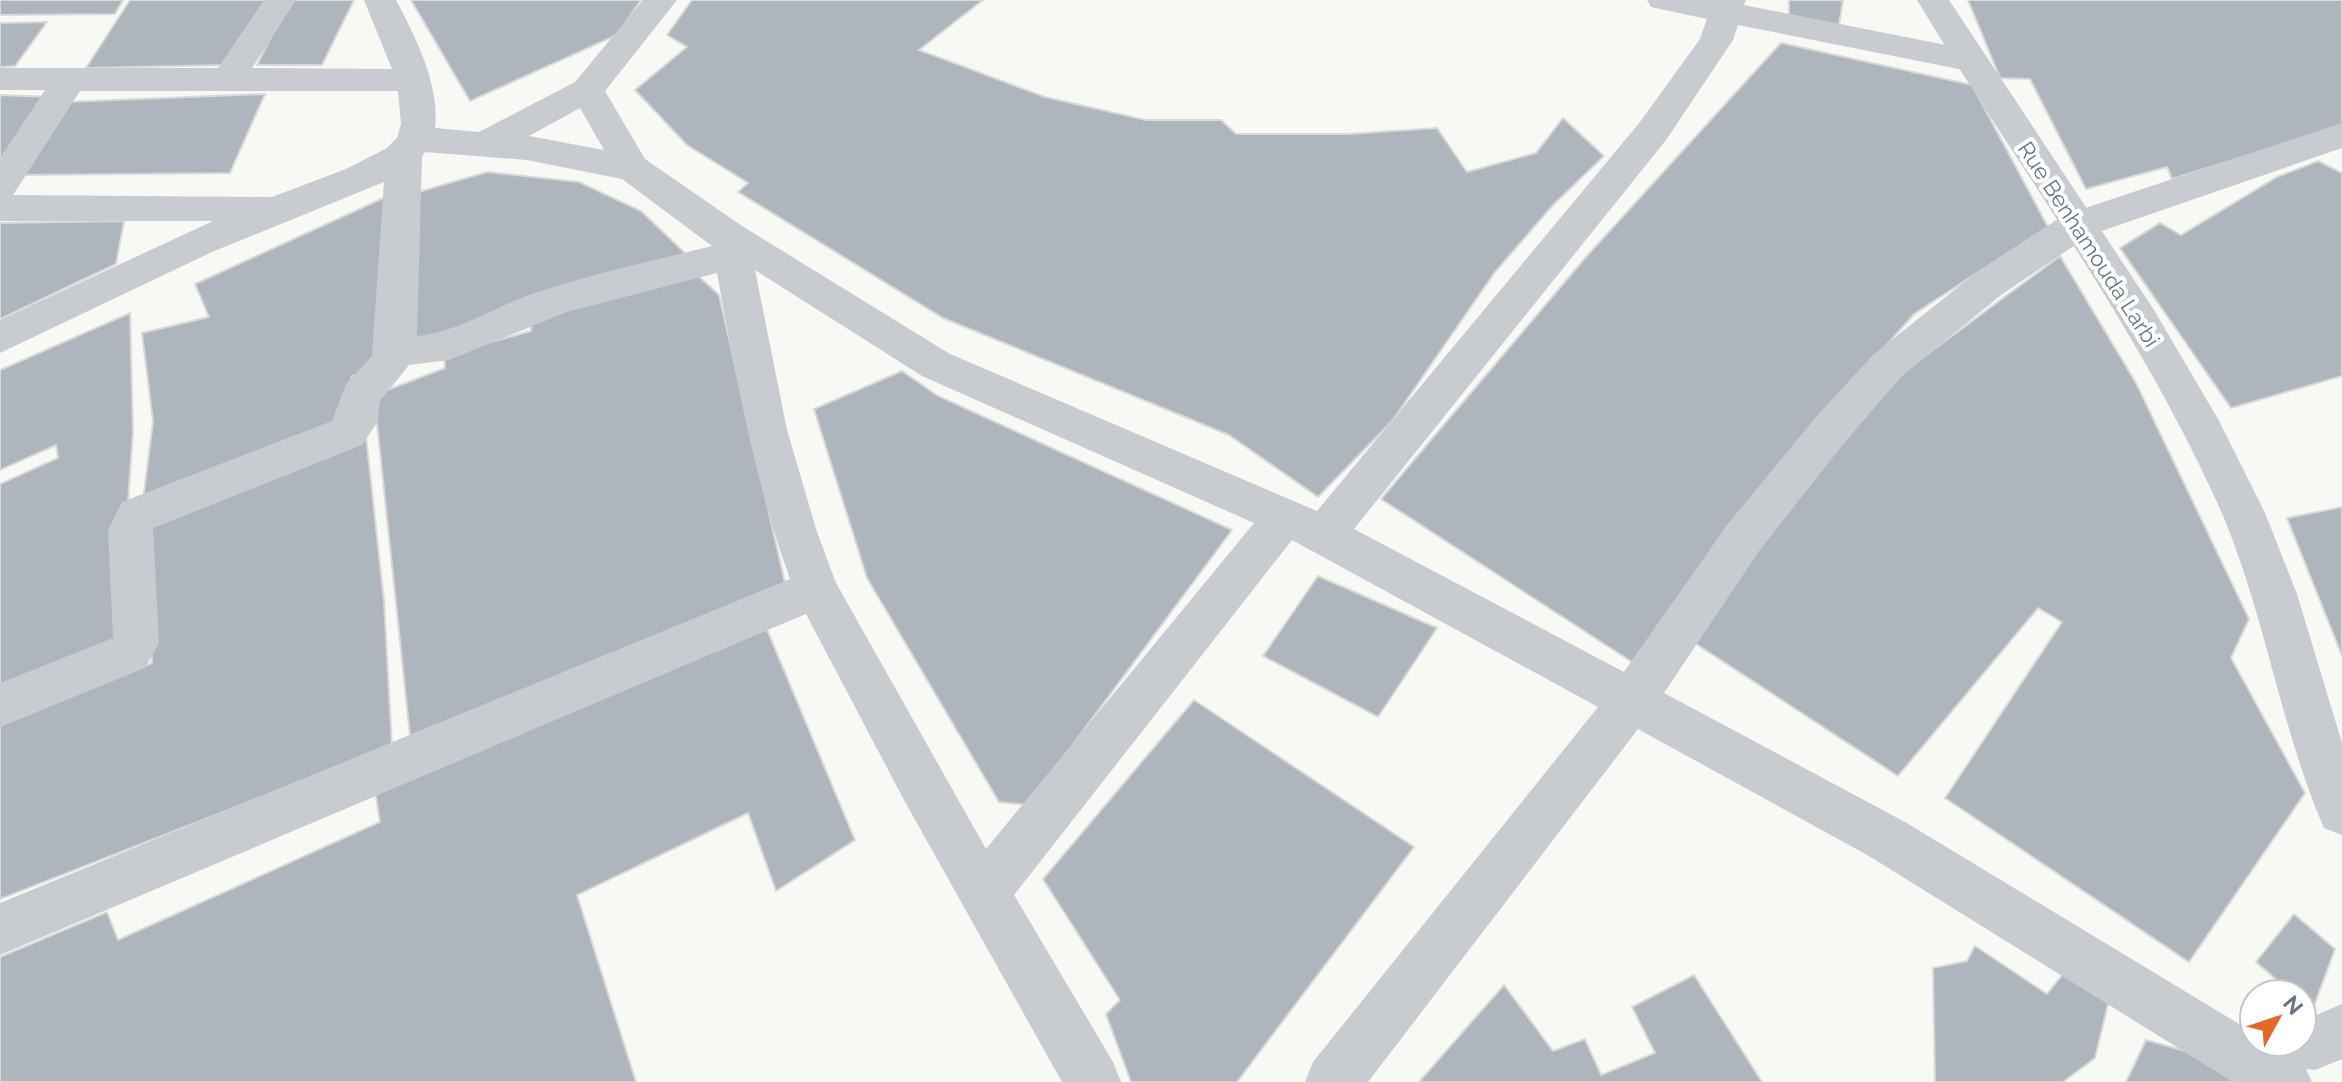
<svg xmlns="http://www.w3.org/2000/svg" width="2342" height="1082" font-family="Raleway,sans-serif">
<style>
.building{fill:#afb5bc;stroke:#d9dad8;stroke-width:2}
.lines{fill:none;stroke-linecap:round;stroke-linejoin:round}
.minor{fill:#c8cbcf;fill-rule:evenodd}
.tertiary{fill:#c8cbcf;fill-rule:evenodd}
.labels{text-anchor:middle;stroke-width:8;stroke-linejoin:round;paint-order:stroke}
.street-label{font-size:22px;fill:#667587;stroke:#fff}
</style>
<rect width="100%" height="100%" fill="#f8f8f5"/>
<g class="building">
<path d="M0 0H123L115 14 0 15Z"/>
<path d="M130 0H267L226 65 86 68Z"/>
<path d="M289 0H354L322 65H257Z"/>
<path d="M411 0H641L617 35 470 101Z"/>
<path d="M692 0H983L919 50 1045 97 1146 120H1221L1236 134H1348L1437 128 1467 172 1536 153 1563 118 1604 156 1553 205 1495 272 1392 421 1318 497 1229 435 943 318 738 192 748 183 687 145 635 90 687 47 667 35Z"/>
<path d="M1789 0H1843L1839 25 1789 15Z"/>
<path d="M1968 0H2342V126L2172 179 2167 167 2086 189 2030 79 2000 78Z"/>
<path d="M47 22 15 66 0 67V23Z"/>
<path d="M1781 43 1972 85 2048 227 1914 314 1740 511 1632 662 1381 499 1586 257Z"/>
<path d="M265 94 230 173 24 175 65 102Z"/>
<path d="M0 95 51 97 0 174Z"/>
<path d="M2318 161 2342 173V376L2231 408 2120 248 2160 223 2181 235 2277 177Z"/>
<path d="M487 172 579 182 641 211 689 257 429 337 410 339 415 193Z"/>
<path d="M390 195 373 370 352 376 342 428 142 507 153 422 142 333 209 317 195 284Z"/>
<path d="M124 221 116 264 0 319V223Z"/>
<path d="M2060 256 2136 383 2249 619 2231 658 2305 793 2189 962 1945 798 2062 622 2038 608 1898 776 1684 636 1883 387Z"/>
<path d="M694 272 719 295 785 583 410 736 374 395 445 368 444 355 531 331 532 315Z"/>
<path d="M130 313 133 431 125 544 130 647 0 696V484L58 458 56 445 0 470V370Z"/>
<path d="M902 371 938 396 1232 530 1028 805 999 802 867 578 814 409Z"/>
<path d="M366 436 384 601 392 746 0 899V721L152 663 145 520Z"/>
<path d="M2342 507V656L2287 518Z"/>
<path d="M1318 576 1437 628 1378 717 1263 656Z"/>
<path d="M763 620 855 840 776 891 748 813 577 895 636 1082H0V957L107 912 118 940 380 822 375 791Z"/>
<path d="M1194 700 1414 847 1237 1082H1131L1106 1014 1120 1000 1043 879Z"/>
<path d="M2294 914 2335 949 2312 1011 2302 1002V994H2293L2256 962Z"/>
<path d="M1975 946 2047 994 2063 974 2109 1000 2095 1058 2063 1082H1935L1933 968 1967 961Z"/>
<path d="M1694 975 1762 1082H1419L1504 985 1553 1051 1585 1039 1601 1075 1655 1053 1632 1007Z"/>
<path d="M2146 1040 2185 1051 2236 1082H2126Z"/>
</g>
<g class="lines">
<path class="minor" d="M264 0H296L252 68 392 69 364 0H396C416 38 440 85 435 128L479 132 575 82 643 0H677L605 91 645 159 742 226 950 354 1317 511 1640 122 1700 39 1707 19 1651 7 1647 0H1746L1744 5 1981 52 1986 60 1981 68 1969 71 1738 25 1733 40 1666 140 1354 529 1624 672 1727 525 1815 418 1873 355 1973 275 2064 215 2342 123V148L2090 235 2001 295 1901 377 1845 442 1759 551 1664 693 1905 822 2254 1033V1042H2270L2277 1046 2275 1042H2302V1014L2314 1016 2342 1004V1059L2315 1070 2306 1069 2312 1082H2233L1869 856 1638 729 1368 1082H1305L1313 1062 1598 707 1292 540 1014 895 1113 1062 1121 1082H1062L904 800 806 614 0 955V903L790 579C754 479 736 377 717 273L567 312 449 360 409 365 380 401 377 423 362 445 153 528 159 643 145 668 0 727V683L113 638 108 530 122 502 332 421 346 384 372 356 384 182 212 252 0 353V320L213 221H0V158L45 90H0V68H218ZM80 91H398L401 124 397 138 387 148 346 169 272 197 13 195ZM580 108 604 150 529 136ZM425 152 527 160 622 179 712 246C652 261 591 274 532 294 494 307 458 332 417 336L422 157ZM755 270 922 376 1254 523 986 849 836 583 817 532 787 430Z"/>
<path class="tertiary" d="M1917 0H1949L2154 310 2218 419 2265 513 2297 594 2342 743V835L2324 828C2278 722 2264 605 2216 500 2135 322 2017 166 1917 0Z"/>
</g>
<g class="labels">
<g class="street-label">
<text transform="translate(2089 244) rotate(57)" y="8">Rue Benhamouda Larbi</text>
</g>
</g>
<g transform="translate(2278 1018) rotate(50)"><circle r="38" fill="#ffffff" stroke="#c2c8cf" stroke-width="2"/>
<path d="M0-6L14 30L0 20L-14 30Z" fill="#e66727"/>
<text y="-12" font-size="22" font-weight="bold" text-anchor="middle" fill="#667587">N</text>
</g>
</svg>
